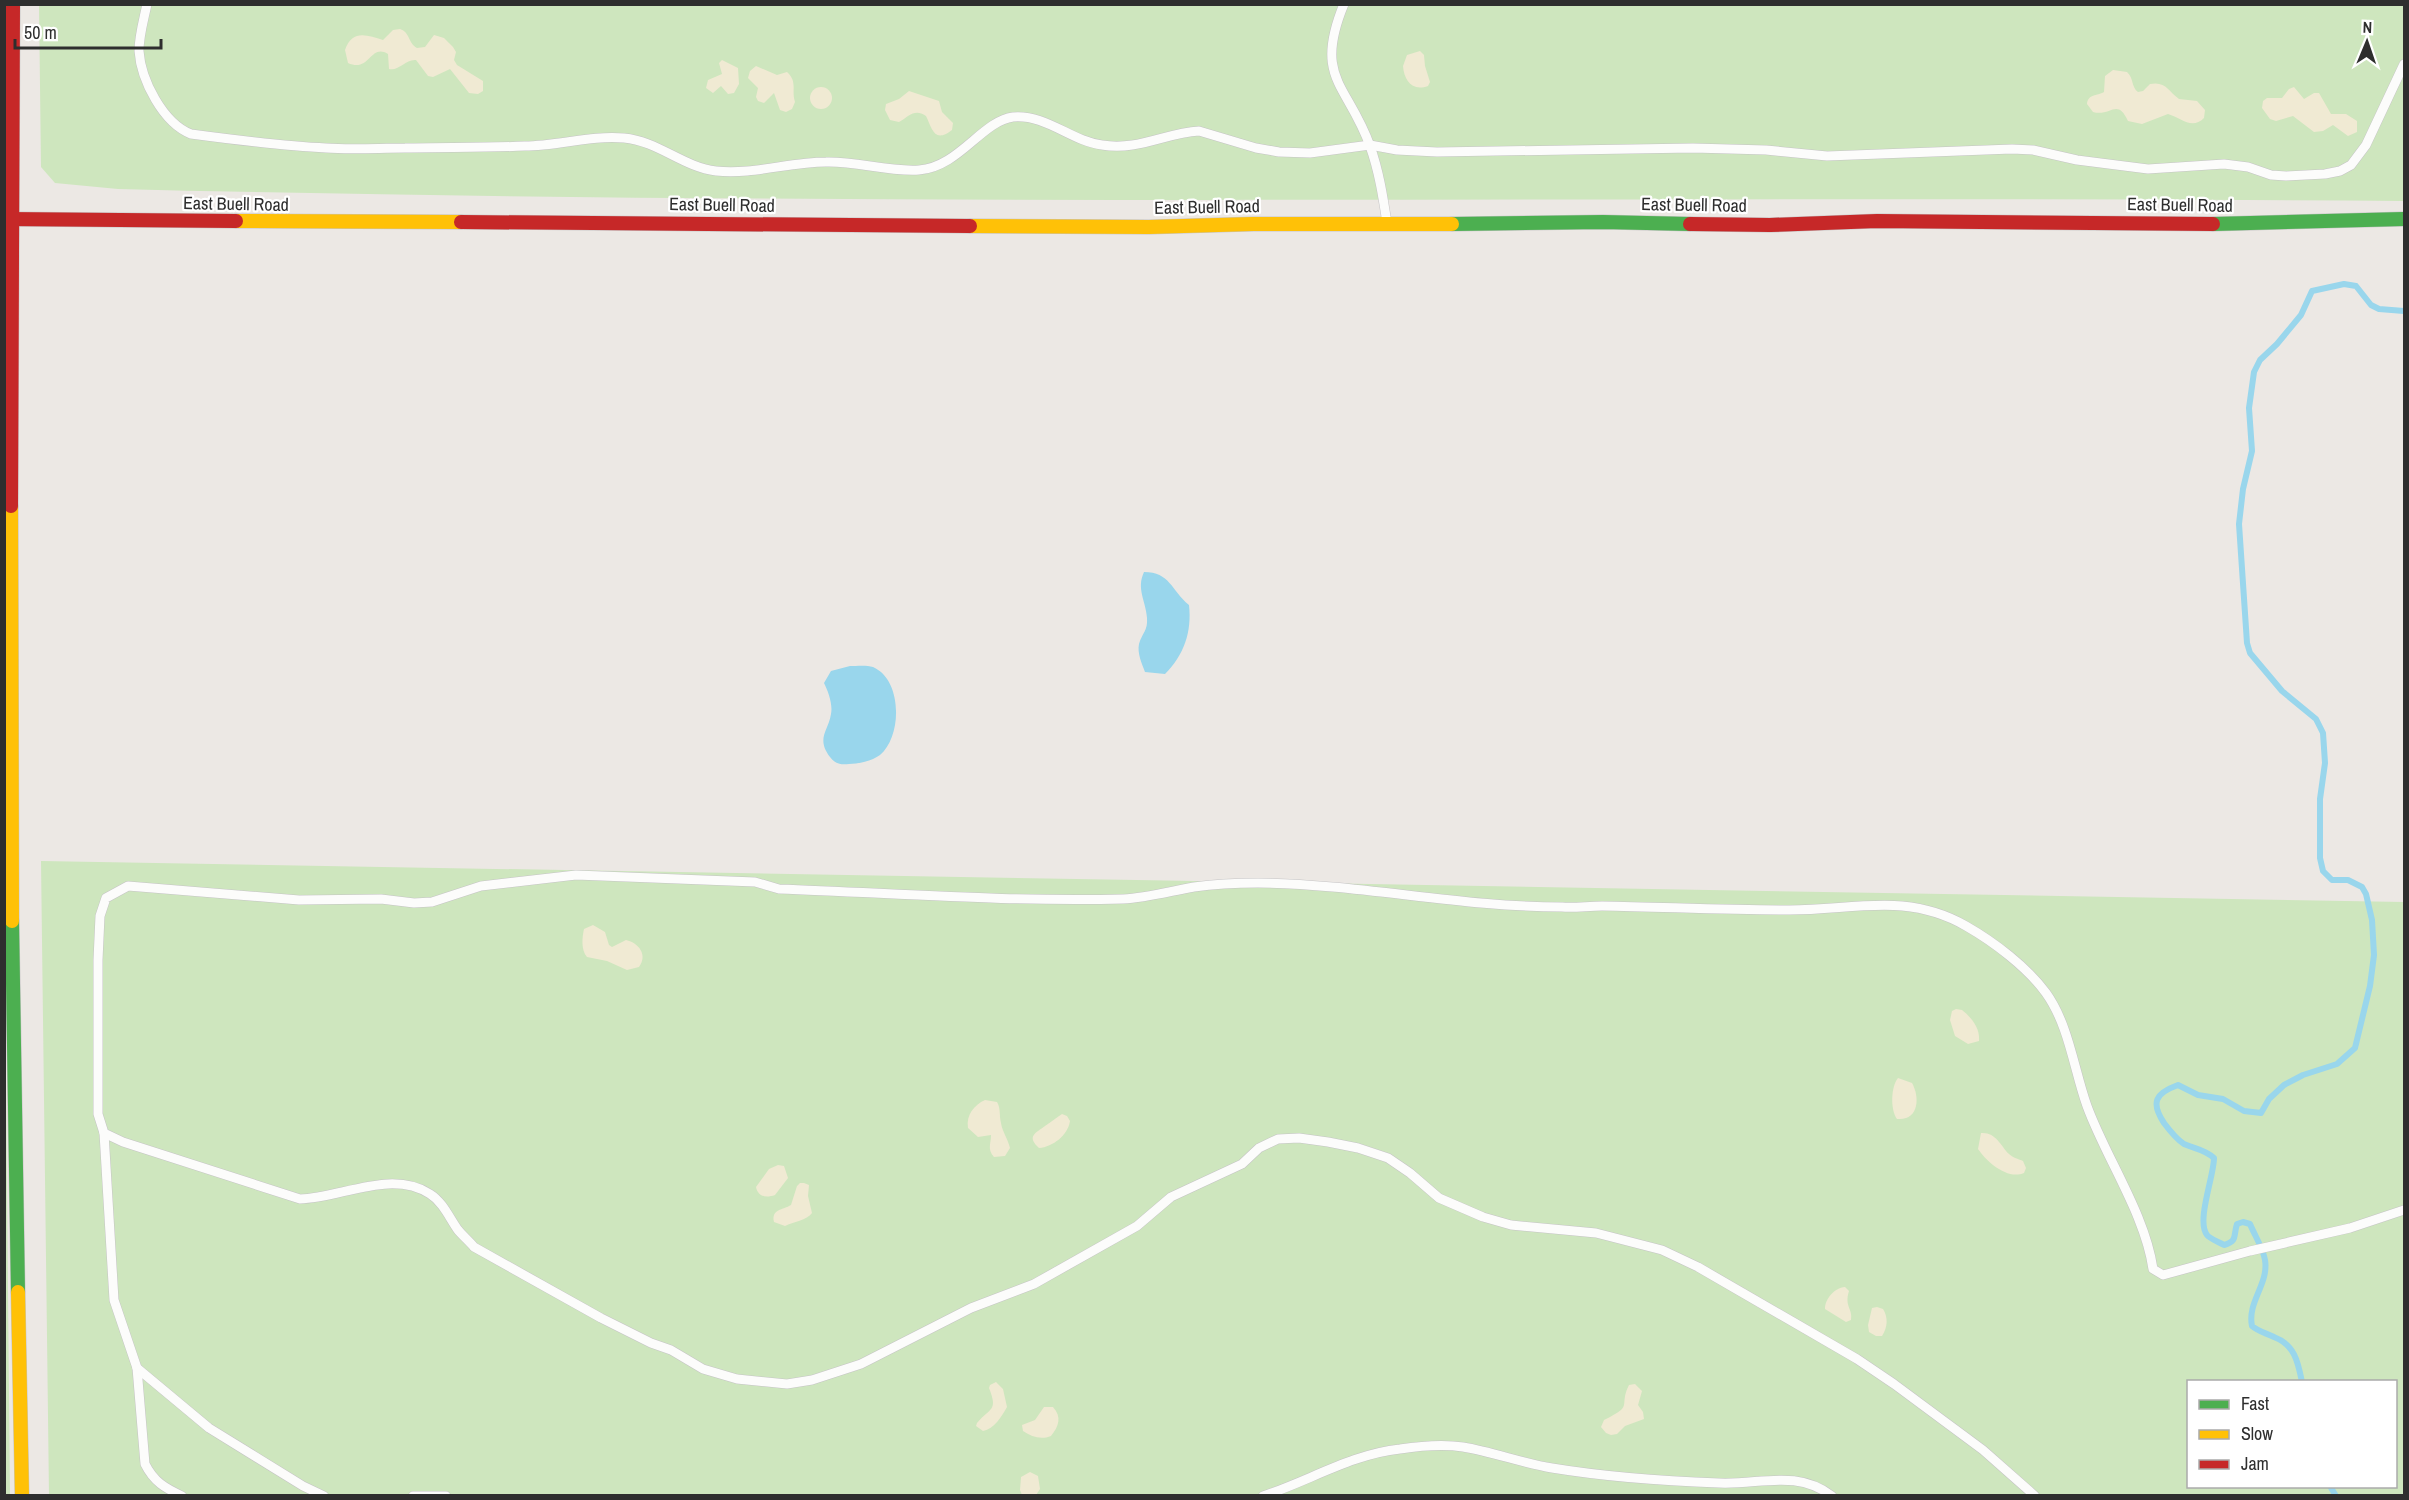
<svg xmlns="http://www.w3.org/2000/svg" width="2409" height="1500" font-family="'Archivo Narrow',sans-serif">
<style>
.green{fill:#cee6be;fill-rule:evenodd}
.sand{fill:#f0ead3}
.water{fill:#99d6ec}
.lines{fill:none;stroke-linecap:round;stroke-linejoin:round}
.stream{stroke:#99d6ec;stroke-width:6}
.lane-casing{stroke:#c5c4c5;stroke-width:10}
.fast-casing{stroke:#c5c4c5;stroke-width:15}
.slow-casing{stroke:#c5c4c5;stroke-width:15}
.jam-casing{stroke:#c5c4c5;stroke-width:15}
.lane{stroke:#fcfcfb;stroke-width:9}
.fast{stroke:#4caf50;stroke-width:14}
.slow{stroke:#ffc107;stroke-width:14}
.jam{stroke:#c62828;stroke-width:14}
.labels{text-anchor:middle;stroke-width:4.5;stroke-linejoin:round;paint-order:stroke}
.street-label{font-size:18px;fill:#2e2e2e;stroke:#fff}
</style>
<rect width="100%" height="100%" fill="#ece8e4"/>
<g class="green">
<path d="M39 5H2404V201C1642 195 880 208 118 189L55 183 41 167Z"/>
<path d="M41 861 2404 902V1495H49ZM2188 1382H2396V1486H2188Z"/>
<path d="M4 875 10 1496 4 1495Z"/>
</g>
<g class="sand">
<path d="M400 29C410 32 408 43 417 48L425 47 434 35 444 38 453 47 456 52 454 60 457 65 483 81V91L478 94 469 93 450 69 433 77 428 76 416 60C405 59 400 71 389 69L388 54C370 43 370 73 348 63L345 50C352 29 367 35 383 40L393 30Z"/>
<path d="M1420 51 1424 55 1425 66 1430 82 1428 86C1412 92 1404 80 1403 66L1407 55Z"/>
<path d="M722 60 738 68 739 84 734 93 728 94 721 86 713 93 706 88 708 80 722 74 719 63Z"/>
<path d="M756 66 777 75 787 72C798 82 791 90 795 102L792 109 786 112 780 110 774 93 764 103 758 101 756 97 758 88 748 78 750 71Z"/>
<path d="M2113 70 2127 72C2134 78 2131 87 2138 92L2143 91 2150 84C2166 81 2168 91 2179 99L2197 101 2205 110 2204 118C2192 130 2181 118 2168 114L2142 124 2128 121C2117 97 2111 117 2093 112L2087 104C2088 94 2097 96 2104 92L2105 76Z"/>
<path d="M2294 87 2304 99 2314 93H2319L2331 114H2346L2357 121V132L2348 136 2333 125 2323 131 2314 132 2293 116 2276 121 2270 119 2262 108 2263 101 2267 98H2282L2289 89Z"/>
<circle cx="821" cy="98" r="11"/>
<path d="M909 91 939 101 942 112 953 123 952 130C934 144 932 128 926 116 915 108 909 116 899 122L890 120 885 110 886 104 899 99Z"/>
<path d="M593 925 605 932 609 945 612 947 626 940C639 943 648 955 639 967L627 970 607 961 587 957C581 950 582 938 584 929Z"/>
<path d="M1956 1009 1962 1010C1972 1018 1980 1028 1979 1041L1968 1044 1955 1036 1950 1020 1952 1011Z"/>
<path d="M1898 1078 1912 1083C1920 1097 1919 1121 1897 1119 1890 1110 1891 1086 1898 1078Z"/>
<path d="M985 1100 997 1102C1001 1109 999 1115 1001 1123 1002 1131 1008 1139 1010 1148L1005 1156 994 1157C987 1149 991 1144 991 1135L978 1137 968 1128C966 1115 974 1105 985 1100Z"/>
<path d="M1062 1114 1067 1116 1070 1121C1068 1135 1053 1147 1039 1148 1026 1136 1036 1133 1045 1126 1051 1122 1056 1118 1062 1114Z"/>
<path d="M1981 1133C1996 1132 2000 1145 2009 1154 2013 1158 2019 1159 2023 1161L2026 1168 2024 1173C2007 1180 1987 1162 1978 1149Z"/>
<path d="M778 1165 784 1166 788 1178 775 1195C766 1198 758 1197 756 1187L769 1169Z"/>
<path d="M800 1183H804L809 1185 808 1196 812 1213C807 1220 793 1222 785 1226L774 1222C771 1209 783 1210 791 1205L797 1186Z"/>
<path d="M1845 1287 1849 1291C1844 1307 1853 1308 1851 1320L1846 1322 1825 1309C1825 1299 1834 1288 1845 1287Z"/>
<path d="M1877 1307 1883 1309C1888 1317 1888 1327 1882 1336H1876L1869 1332 1868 1325 1872 1308Z"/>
<path d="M996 1382 1003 1389 1007 1407C1002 1416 994 1429 983 1431L976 1426 977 1423C991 1407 998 1411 989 1388L990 1385Z"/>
<path d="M1635 1384 1642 1391 1638 1405 1643 1412 1644 1419 1625 1426 1617 1434 1611 1435 1606 1433 1601 1427 1604 1420C1635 1405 1618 1407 1629 1385Z"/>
<path d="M1044 1407H1053C1062 1417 1059 1426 1051 1436 1041 1440 1032 1437 1023 1431L1022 1425 1035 1420Z"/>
<path d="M1030 1472 1038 1476 1040 1489 1036 1495H1022L1020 1490 1021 1477Z"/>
</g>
<g class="water">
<path d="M1144 572C1170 572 1171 590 1189 605 1192 632 1184 655 1165 674L1145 672C1142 664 1137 653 1139 644 1142 633 1148 631 1147 618 1146 601 1136 589 1144 572Z"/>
<path d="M850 666C857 666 867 665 873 667 903 680 902 737 880 755 872 761 858 764 849 764 841 765 835 764 830 757 816 738 828 732 831 714 833 704 828 691 824 683L831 671Z"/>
</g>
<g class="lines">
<g class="stream">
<path d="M2302 1382C2298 1362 2295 1345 2274 1337 2266 1333 2259 1332 2252 1326 2247 1302 2269 1284 2265 1260 2263 1248 2255 1236 2250 1224L2243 1222 2237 1224C2233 1236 2238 1241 2224 1245 2219 1242 2210 1239 2207 1235 2196 1221 2214 1176 2214 1158 2204 1149 2195 1149 2184 1144 2176 1139 2170 1131 2164 1123 2150 1102 2156 1093 2178 1085L2198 1095 2223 1099 2244 1111 2261 1113 2269 1099 2284 1085 2303 1075 2337 1064 2355 1048 2370 986 2374 955 2372 920 2366 894 2362 887 2348 880H2332L2323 871 2320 858V799L2325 763 2323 733 2316 719 2282 691 2250 653 2247 643 2239 524 2243 489 2252 451 2249 408 2254 372 2260 360 2277 344 2301 315 2312 291 2344 284 2356 286 2371 305 2379 309 2404 311"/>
<path d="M2330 1486 2336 1496"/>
</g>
<g class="lane-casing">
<g id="lane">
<path d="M147 4C144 19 139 35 139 51 141 80 163 123 191 134 236 140 281 146 326 148 352 150 379 148 405 148 445 147 485 148 525 146 558 146 591 135 624 138 658 141 683 167 716 171 753 175 789 162 826 162 857 161 887 172 919 170 959 167 982 121 1013 117 1046 114 1071 141 1102 145 1138 151 1165 133 1199 131L1256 148 1279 152 1310 153 1370 145 1397 150 1437 152 1693 148 1766 150 1827 156 2012 149 2033 150 2077 160 2148 169 2224 164 2248 167 2271 175 2286 176 2325 174 2340 171 2351 165 2366 145 2404 64"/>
<path d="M1344 4C1313 79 1348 84 1370 146 1379 171 1383 197 1387 223"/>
<path d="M104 1133 114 1300 137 1368 209 1428 303 1486 324 1496"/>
<path d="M137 1368 145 1464C154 1482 165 1488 182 1496"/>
<path d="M413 1496H446"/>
<path d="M1263 1496C1309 1481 1352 1454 1400 1449 1420 1446 1443 1444 1463 1447 1493 1452 1522 1463 1552 1468 1607 1477 1663 1481 1719 1483 1760 1485 1796 1469 1832 1496"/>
<path d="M2035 1496 1983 1450 1894 1384 1857 1359 1698 1267 1662 1250 1596 1233 1511 1225 1483 1217 1439 1198 1410 1173 1388 1158 1358 1148 1328 1142 1299 1138 1278 1139 1259 1148 1242 1164 1171 1197 1137 1226 1034 1284 971 1308 861 1364 812 1380 787 1384 737 1379 703 1369 671 1350 651 1343 601 1318 474 1247C469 1241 463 1236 458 1230 450 1219 443 1202 430 1194 391 1169 341 1198 300 1199L123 1142 104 1133 98 1114V960L100 916 106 898 128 886 299 900 381 899 414 903 432 902 481 886 576 875 755 882 779 889C893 893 1009 902 1123 899 1147 898 1171 891 1194 887 1215 884 1237 883 1258 883 1360 884 1460 907 1562 907 1575 908 1588 906 1602 906 1663 907 1725 910 1786 910 1851 911 1905 891 1966 926 1994 942 2027 967 2046 993 2069 1025 2074 1070 2087 1106 2106 1158 2145 1214 2153 1269L2163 1275 2250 1251 2350 1228 2404 1210"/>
</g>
</g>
<g class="fast-casing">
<g id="fast">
<path d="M1452 224 1603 222 1690 224"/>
<path d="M2213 224 2404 219"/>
<path d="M12 921 18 1292"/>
</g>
</g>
<g class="slow-casing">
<g id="slow">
<path d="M236 221 461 222"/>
<path d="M970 226 1149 227 1253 224H1452"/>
<path d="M11 506 12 921"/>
<path d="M18 1292 22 1496"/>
</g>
</g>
<g class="jam-casing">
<g id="jam">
<path d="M4 219 236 221"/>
<path d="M461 222 970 226"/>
<path d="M1690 224 1770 225 1877 221 2213 224"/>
<path d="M11 506 13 4"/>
</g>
</g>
<use href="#lane" class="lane"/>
<use href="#fast" class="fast"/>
<use href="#slow" class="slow"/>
<use href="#jam" class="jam"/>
</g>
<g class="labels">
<g class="street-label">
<text transform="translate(236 204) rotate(1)" y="6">East Buell Road</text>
<text transform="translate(722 205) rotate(1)" y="6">East Buell Road</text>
<text transform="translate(1694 205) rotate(1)" y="6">East Buell Road</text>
<text transform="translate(2180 205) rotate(1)" y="6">East Buell Road</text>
<text transform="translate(1207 207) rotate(-1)" y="6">East Buell Road</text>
</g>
</g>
<rect width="2409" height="1500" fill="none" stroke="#2e2e2e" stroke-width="12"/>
<rect x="2187" y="1380" width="210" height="108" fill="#ffffff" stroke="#ababab" stroke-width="1.5"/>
<rect x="2199" y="1400" width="30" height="9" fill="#4caf50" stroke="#ababab" stroke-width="1.5"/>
<text x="2241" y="1410" font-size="18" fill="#2e2e2e">Fast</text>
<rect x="2199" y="1430" width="30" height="9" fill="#ffc107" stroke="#ababab" stroke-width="1.5"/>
<text x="2241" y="1440" font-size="18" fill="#2e2e2e">Slow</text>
<rect x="2199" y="1460" width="30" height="9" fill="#c62828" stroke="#ababab" stroke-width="1.5"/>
<text x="2241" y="1470" font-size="18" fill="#2e2e2e">Jam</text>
<g transform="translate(2367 42) rotate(2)" stroke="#ffffff" stroke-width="4.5" paint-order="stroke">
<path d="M0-4.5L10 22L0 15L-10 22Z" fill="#2e2e2e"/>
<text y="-9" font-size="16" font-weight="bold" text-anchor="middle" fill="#2e2e2e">N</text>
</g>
<path d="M15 39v9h146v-9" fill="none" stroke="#2e2e2e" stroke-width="3"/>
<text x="24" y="39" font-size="18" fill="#2e2e2e" stroke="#ffffff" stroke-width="4.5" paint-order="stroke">50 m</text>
</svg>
